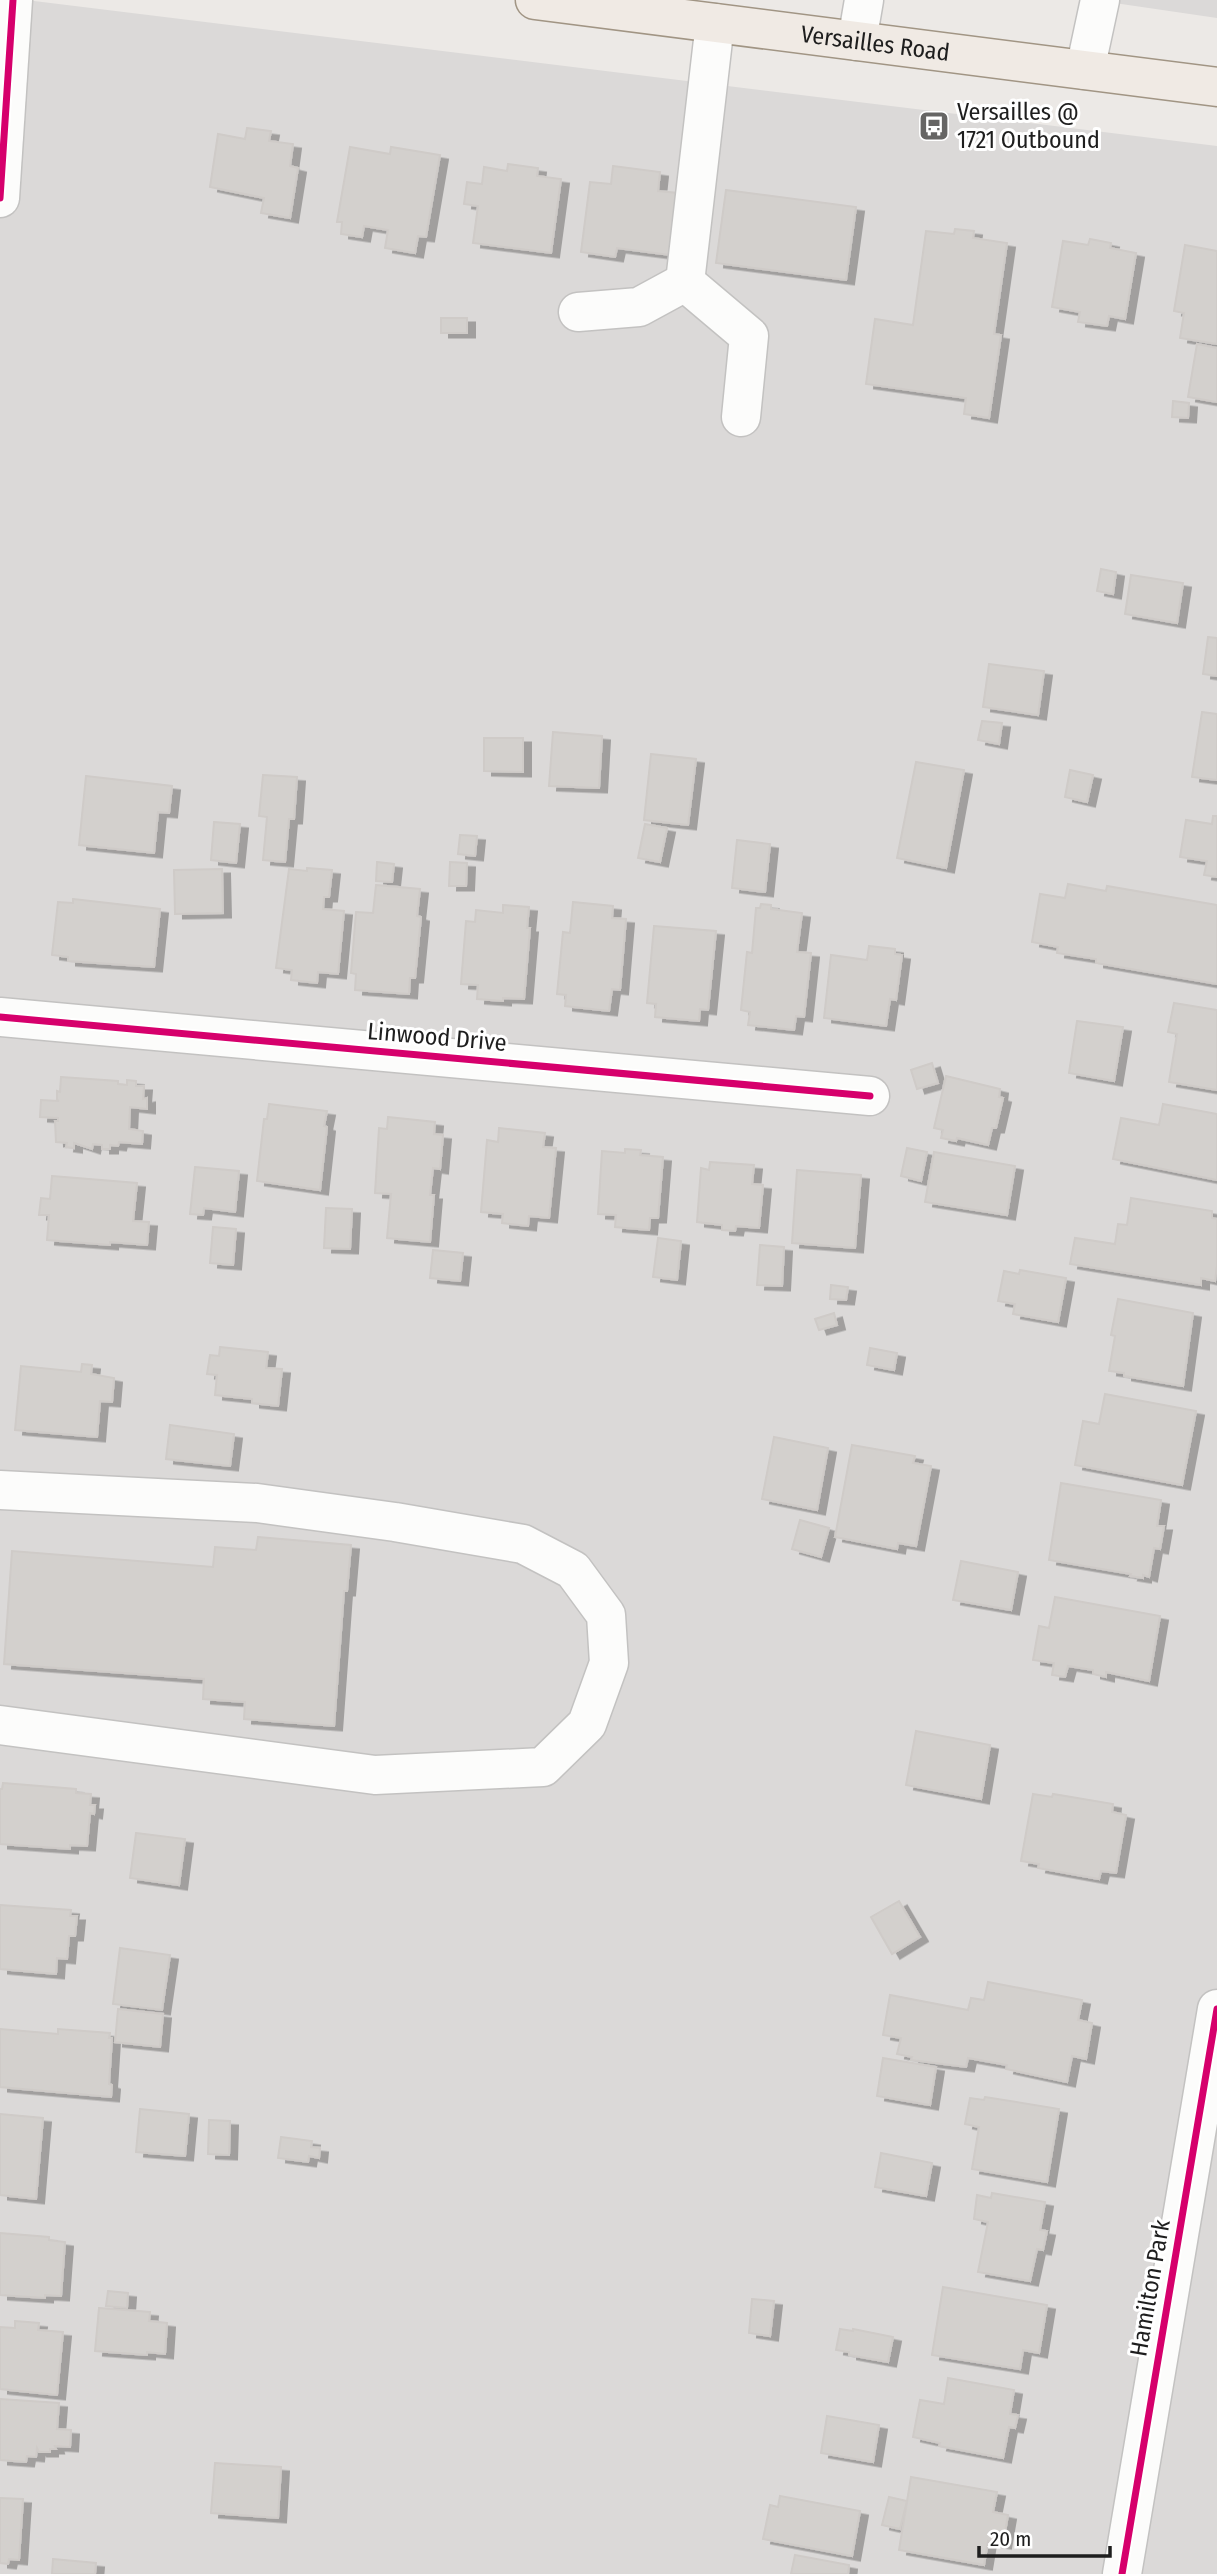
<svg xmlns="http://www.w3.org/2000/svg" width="1217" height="2574" font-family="'Fira Sans Condensed',sans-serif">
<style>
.residential{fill:#dbd9d8}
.building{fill:#d3d0cd;stroke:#cfcbc8;stroke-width:2;filter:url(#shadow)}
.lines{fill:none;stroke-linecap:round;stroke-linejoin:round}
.minor-casing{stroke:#c3c2c1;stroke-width:41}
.major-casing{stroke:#a19584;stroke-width:41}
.minor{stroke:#fcfcfb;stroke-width:38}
.major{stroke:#f0eae4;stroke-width:38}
.cycleway-casing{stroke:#fff;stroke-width:11}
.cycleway{stroke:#d6006c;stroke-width:7}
.labels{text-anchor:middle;stroke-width:6;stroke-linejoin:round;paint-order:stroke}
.street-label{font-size:24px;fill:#1e1e1e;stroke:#fff}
.poi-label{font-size:24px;fill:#1e1e1e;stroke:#fff;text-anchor:start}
</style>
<defs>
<filter id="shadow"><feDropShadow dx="8" dy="4.5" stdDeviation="0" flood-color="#0004"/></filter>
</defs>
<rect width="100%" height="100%" fill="#ece9e6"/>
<g class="residential">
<path d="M0 0H26L1217 146V2574H0Z"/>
<path d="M1094 0H1217V18Z"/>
</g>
<g class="building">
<path d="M247 128 271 131 269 141 293 144 290 166 298 168 290 218 261 213 264 198 210 187 218 134 245 139Z"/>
<path d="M350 147 390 154 391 147 440 155 426 237 418 236 415 253 385 248 388 230 364 226 362 237 341 234 342 222H337Z"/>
<path d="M508 164 538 168 537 176 561 179 551 253 473 243 478 206 464 204 467 182 482 184 484 167 507 171Z"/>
<path d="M613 166 660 172 658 191 678 193 670 255 617 248 615 257 581 252 590 182 611 184Z"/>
<path d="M726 190 856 207 846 280 716 263Z"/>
<path d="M955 229 974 231 973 238 1007 243 994 334 1001 335 989 418 964 414 966 398 866 384 875 319 913 325 926 231 954 234Z"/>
<path d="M1090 239 1111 243 1110 248 1136 253 1125 319 1109 316 1107 326 1078 322 1080 312 1052 307 1063 241 1088 245Z"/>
<path d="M1185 245 1217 251V344L1180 338 1184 313 1174 311Z"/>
<rect x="441" y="318" width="26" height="15"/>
<path d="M1197 344 1217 348V402L1188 397Z"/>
<path d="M1173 401 1189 403 1188 418 1172 417Z"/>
<path d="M1101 569 1116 572 1113 594 1097 591Z"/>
<path d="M1131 575 1183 583 1177 623 1125 614Z"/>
<path d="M1208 637 1217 638V676L1203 674Z"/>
<path d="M989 664 1044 671 1038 715 983 707Z"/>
<path d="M1202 712 1217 714V780L1192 777Z"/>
<path d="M982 721 1002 723 999 744 978 740Z"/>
<path d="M553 732 602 736 599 788 549 786Z"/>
<path d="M484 738H523V772L484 771Z"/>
<path d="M651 754 696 759 688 825 644 820Z"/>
<path d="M916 762 964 770 946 868 897 858Z"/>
<path d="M1070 770 1093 775 1087 802 1065 797Z"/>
<path d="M263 775 297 777 294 819H289L285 862 263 860 267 817 259 816Z"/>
<path d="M86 776 172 786 169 813 158 812 154 853 79 845Z"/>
<path d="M1213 816H1217V877L1204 875 1207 861 1180 857 1186 820 1212 824Z"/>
<path d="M214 822 240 824 236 863 211 860Z"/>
<path d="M645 824 667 828 660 862 638 858Z"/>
<path d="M460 835 477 836 475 856 458 854Z"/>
<path d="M737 840 770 844 765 892 732 888Z"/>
<path d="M377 862 394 864 392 882 376 881Z"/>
<path d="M450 862 467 863 466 886H449Z"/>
<path d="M307 868 332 870 329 897H324L323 909 344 911 338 974 318 972 317 983 291 980 292 970 276 968 289 869 307 871Z"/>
<path d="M222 869 223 913 175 914 174 870Z"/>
<path d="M1068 884 1106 891 1107 886 1217 905V984L1096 963V959L1057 953 1058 947 1032 942 1040 894 1065 898Z"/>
<path d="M376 885 420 889 417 916 421 917 415 978H410L409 994 355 990 356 974 351 973 356 912 373 913Z"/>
<path d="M73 899 160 909 154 967 68 961V957L52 955 58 902 73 903Z"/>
<path d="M573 902 613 906 612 918 626 919 620 990 612 989 609 1011 565 1006 566 995 557 994 563 932 570 933Z"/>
<path d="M761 904 771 905V909L802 913 797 952 811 953 804 1017 796 1016 794 1030 748 1025 750 1012 741 1010 747 952 752 953 756 908H760Z"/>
<path d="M503 905 529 907 527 928H530L524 999 503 998V1001L477 999 478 985 461 984 466 921 475 922 476 910 503 913Z"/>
<path d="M654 926 716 931 708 1010 700 1009 699 1021 655 1017 656 1004 647 1003Z"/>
<path d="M869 946 895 949V954L902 955 896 1000 890 999 886 1026 824 1018 831 955 867 960Z"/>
<path d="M1174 1003 1217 1010V1090L1169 1082 1177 1034 1168 1032Z"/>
<path d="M1077 1021 1123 1027 1114 1081 1069 1073Z"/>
<path d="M932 1063 938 1083 917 1089 911 1070Z"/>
<path d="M946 1076 1000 1089 999 1097 1003 1098 996 1128H992L988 1145 957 1138 956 1141 941 1138 943 1130 934 1128Z"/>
<path d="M61 1077 118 1081V1084L127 1085V1080L136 1081V1086H144L143 1099 147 1098V1109L130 1107 129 1129 143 1131 142 1144 119 1142 118 1146 110 1145V1149H102V1145L93 1144 92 1149 74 1143V1148L66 1147 67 1143 56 1142 55 1121H58V1118L40 1117 41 1100 59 1101 57 1100V1091L60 1092Z"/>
<path d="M269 1104 327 1111 324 1126 327 1127 320 1190 257 1181 264 1119H267Z"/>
<path d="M1163 1104 1217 1114V1180L1113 1159 1121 1118 1159 1125Z"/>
<path d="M388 1117 435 1122 434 1134 443 1135 440 1169 433 1168 430 1195H434L430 1242 387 1238 391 1194 375 1193 379 1128 387 1129Z"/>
<path d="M499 1128 545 1133 543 1147 556 1148 549 1218 529 1216 528 1226 502 1223 503 1214 481 1212 487 1140 498 1142Z"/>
<path d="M907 1148 927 1152 921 1181 901 1176Z"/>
<path d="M625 1149 641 1150 640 1155 663 1157 658 1218H650L649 1230 615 1227 616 1215 598 1214 602 1151 625 1153Z"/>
<path d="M934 1152 1015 1166 1007 1215 925 1202Z"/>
<path d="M710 1162 754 1165 752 1184 763 1185 759 1228 736 1226 735 1231 722 1230V1225L697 1222 701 1168 709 1170Z"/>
<path d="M195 1167 239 1171 235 1212 204 1208 203 1215 190 1214Z"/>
<path d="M797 1170 861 1175 855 1248 792 1243Z"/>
<path d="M52 1176 137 1183 133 1221 149 1222 147 1245 110 1242V1245L47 1240 49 1215H39L41 1198 50 1199Z"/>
<path d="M1131 1198 1212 1211V1218L1217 1219V1266L1215 1281 1201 1278V1285L1070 1264 1075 1238 1115 1244 1118 1224 1127 1225Z"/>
<path d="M326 1208 352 1209 350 1249 324 1248Z"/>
<path d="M213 1227 236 1229 233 1265 210 1263Z"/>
<path d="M658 1238 681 1241 677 1280 653 1277Z"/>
<path d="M760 1245 784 1247 782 1286 757 1285Z"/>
<path d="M433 1250 463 1253 460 1281 430 1278Z"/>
<path d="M1020 1270 1066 1278 1058 1322 1013 1314 1015 1304 998 1301 1004 1271 1019 1274Z"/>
<path d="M831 1285 848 1287 846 1300 830 1299Z"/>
<path d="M1118 1299 1193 1313 1183 1386 1124 1376V1373L1109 1371 1115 1336 1111 1335Z"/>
<path d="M834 1313 837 1325 819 1330 815 1319Z"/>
<path d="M220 1347 268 1352 266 1368 282 1369 278 1406 252 1403V1399L215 1395 217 1375 207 1374 210 1355 219 1356Z"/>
<path d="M870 1348 897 1353 894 1370 867 1365Z"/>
<path d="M82 1364 92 1365 91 1374 114 1378 112 1402 100 1401 97 1437 15 1430 21 1366 81 1372Z"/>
<path d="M1105 1394 1196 1411 1182 1485 1075 1465 1083 1421 1099 1424Z"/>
<path d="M170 1425 234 1434 230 1466 166 1459Z"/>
<path d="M774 1437 828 1448 817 1510 762 1499Z"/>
<path d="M852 1445 915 1456 913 1463 931 1466 916 1546 898 1543 897 1549 835 1537Z"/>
<path d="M1061 1483 1161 1500 1157 1526H1164L1160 1549 1154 1548 1149 1577 1143 1575V1578L1130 1576 1131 1574 1049 1560Z"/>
<path d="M800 1520 829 1528 821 1557 792 1549Z"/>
<path d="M258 1537 351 1545 347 1591H344L334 1726 244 1719 245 1702 203 1699 204 1679 4 1664 12 1551 213 1567 215 1547 256 1550Z"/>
<path d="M961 1561 1018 1572 1011 1610 953 1600Z"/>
<path d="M1055 1597 1160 1616 1149 1681 1106 1672V1677L1093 1674V1670L1068 1666 1065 1677 1052 1675 1054 1663 1033 1660 1039 1626 1049 1628Z"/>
<path d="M916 1731 990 1745 981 1799 906 1785Z"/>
<path d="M3 1783 76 1789V1793L91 1794 90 1805H95L94 1814 90 1813 87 1846 70 1845V1849L0 1844V1789H2Z"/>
<path d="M1033 1794 1052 1797 1053 1794 1113 1804 1112 1812 1126 1815 1116 1873 1101 1871 1099 1879 1038 1868 1039 1864 1021 1861Z"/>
<path d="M136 1833 185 1839 179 1885 130 1878Z"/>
<path d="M899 1901 920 1937 892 1954 871 1917Z"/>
<path d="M0 1905 71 1910 70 1916H77L75 1936H69L67 1959 57 1958 56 1974 0 1969Z"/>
<path d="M120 1948 170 1955 162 2010 113 2004Z"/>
<path d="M988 1982 1082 2000 1078 2020 1092 2023 1086 2059 1072 2056 1067 2082 1006 2069 1007 2065 968 2058 966 2067 911 2060 912 2057 897 2054 901 2038 883 2035 890 1995 968 2010 971 1998 984 2000Z"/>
<path d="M118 2009 163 2014 160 2047 115 2042Z"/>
<path d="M0 2029 58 2034V2029L110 2033 109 2038H112L109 2084 112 2085 111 2097 0 2087Z"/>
<path d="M883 2058 936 2067 930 2105 877 2096Z"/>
<path d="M985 2097 1059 2109 1047 2182 972 2169 979 2127 965 2124 970 2098 984 2100Z"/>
<path d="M140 2109 189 2114 185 2156 136 2152Z"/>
<path d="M0 2114 43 2118 36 2199 0 2195Z"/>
<path d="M209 2120 230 2121 229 2155 208 2154Z"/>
<path d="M281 2137 312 2141 311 2147 320 2148 319 2158 309 2156 308 2162 278 2158Z"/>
<path d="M881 2153 932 2163 926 2196 875 2187Z"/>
<path d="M992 2193 1045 2202 1040 2230 1047 2231 1043 2250 1037 2249 1030 2281 978 2272 988 2222 974 2219 977 2195 991 2198Z"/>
<path d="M0 2233 49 2237V2240L65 2242 61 2296 45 2295V2298L0 2295Z"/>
<path d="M943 2287 1047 2305 1039 2353 1023 2350 1020 2369 932 2355Z"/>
<path d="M108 2291 128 2293 127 2308 106 2306Z"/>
<path d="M752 2299 774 2301 770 2336 749 2333Z"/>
<path d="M99 2308 150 2312 149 2321 167 2323 165 2354 147 2352V2355L95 2351Z"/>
<path d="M15 2321 39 2323 38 2330 63 2332 57 2395 0 2389V2327L15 2328Z"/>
<path d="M840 2329 853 2331V2329L893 2337 888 2362 849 2355V2352L836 2350Z"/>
<path d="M948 2378 1014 2390 1010 2414 1018 2415 1015 2428 1009 2427 1003 2458 939 2446 940 2443 913 2437 920 2400 944 2404Z"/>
<path d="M0 2399 59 2403 57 2429 71 2430 70 2447 55 2446 56 2449H50V2452H39L37 2448 36 2457 27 2456 26 2462 0 2460Z"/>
<path d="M827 2416 879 2425 873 2462 821 2453Z"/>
<path d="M215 2463 281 2467 278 2518 211 2513Z"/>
<path d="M911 2477 997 2492 993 2512 1008 2515 1003 2544 988 2541 984 2565 899 2550Z"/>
<path d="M780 2496 860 2511 852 2556 763 2539 770 2505 778 2507Z"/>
<path d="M889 2497 907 2501 900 2529 882 2525Z"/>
<path d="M0 2498 23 2499 19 2560 9 2559 8 2564 0 2563Z"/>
<path d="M795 2555 849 2565 848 2574H791Z"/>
<path d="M53 2559 96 2563 95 2574H52Z"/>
</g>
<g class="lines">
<g class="minor-casing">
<g id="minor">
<path d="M857 41 864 0"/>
<path d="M1085 70 1100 0"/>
<path d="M0 198 13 0"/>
<path d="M685 282 749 336 741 417"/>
<path d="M578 312 639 307 685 282 715 23"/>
<path d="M0 1017 870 1096"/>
<path d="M0 1490 257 1503 395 1522 523 1544 573 1570 606 1615 609 1663 587 1724 543 1767 375 1775 0 1725"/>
<path d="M1122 2574 1217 2009"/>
</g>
</g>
<g class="major-casing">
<g id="major">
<path id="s1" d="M535 0 1217 87"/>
</g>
</g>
<use href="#minor" class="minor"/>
<use href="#major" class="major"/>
<g class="cycleway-casing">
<g id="cycleway">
<path d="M0 198 13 0"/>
<path d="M0 1017 870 1096"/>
<path d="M1122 2574 1217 2009"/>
</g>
</g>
<use href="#cycleway" class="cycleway"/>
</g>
<defs>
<g id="bus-square" transform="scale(1.575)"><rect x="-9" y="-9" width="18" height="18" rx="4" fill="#666564" stroke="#fff"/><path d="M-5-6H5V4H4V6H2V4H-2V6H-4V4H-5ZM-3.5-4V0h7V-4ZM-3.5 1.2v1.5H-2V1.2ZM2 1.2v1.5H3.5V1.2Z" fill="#fff"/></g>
</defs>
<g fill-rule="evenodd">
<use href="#bus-square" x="934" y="126"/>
</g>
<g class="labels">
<g class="street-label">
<text dy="8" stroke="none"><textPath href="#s1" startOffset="343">Versailles Road</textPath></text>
<text transform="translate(437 1037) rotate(5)" y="8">Linwood Drive</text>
<text transform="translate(1150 2288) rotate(-80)" y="8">Hamilton Park</text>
</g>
<g class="poi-label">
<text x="957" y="120">Versailles @<tspan x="957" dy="28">1721 Outbound</tspan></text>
</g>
</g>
<path d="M979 2546v10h131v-10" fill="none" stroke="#1e1e1e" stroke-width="3.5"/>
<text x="990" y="2546" font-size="21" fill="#1e1e1e" stroke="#ffffff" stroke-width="5" paint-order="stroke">20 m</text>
</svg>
